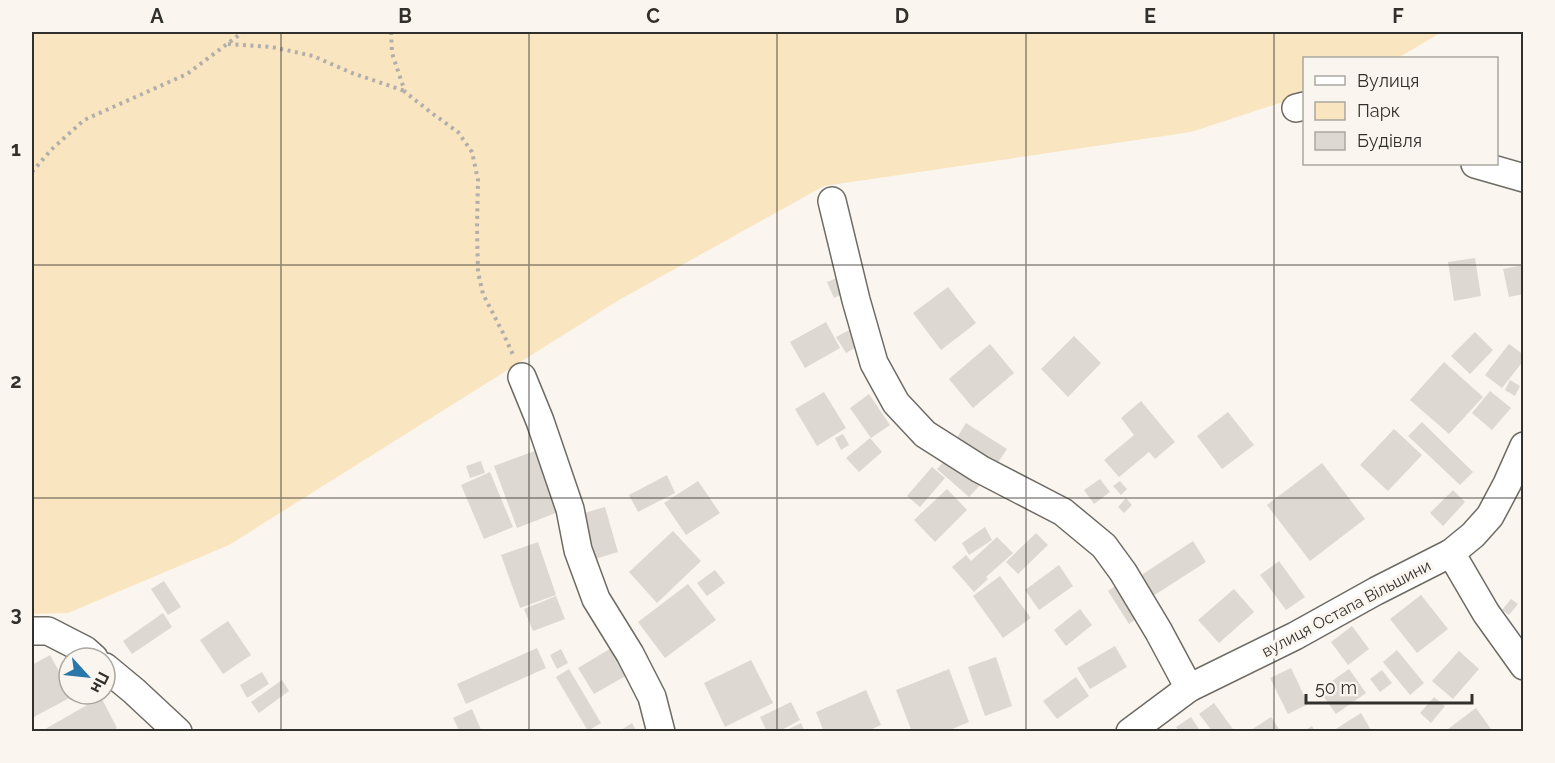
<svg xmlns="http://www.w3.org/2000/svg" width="1555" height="763" font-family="Raleway,sans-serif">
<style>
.green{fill:#fae5c1}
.building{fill:#ddd9d2}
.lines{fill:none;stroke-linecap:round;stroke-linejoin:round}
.minor-casing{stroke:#6e6b65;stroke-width:30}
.path{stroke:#b2afaa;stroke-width:4;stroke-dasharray:3 4.5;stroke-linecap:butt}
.minor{stroke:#fff;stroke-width:27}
.grid{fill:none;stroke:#32302d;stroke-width:1.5;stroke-opacity:0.55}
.labels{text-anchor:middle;stroke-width:6;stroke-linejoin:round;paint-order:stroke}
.street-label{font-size:16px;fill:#32302d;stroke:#faf6ef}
.neatline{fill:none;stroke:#32302d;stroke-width:2}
.grid-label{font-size:20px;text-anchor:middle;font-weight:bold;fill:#32302d}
</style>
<rect width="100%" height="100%" fill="#faf6ef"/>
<path class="green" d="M32 32H1442L1398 58H1304V95L1191 132 824 186 619 300 229 545 68 613 32 614Z"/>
<g class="building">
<path d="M1475 258 1481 296 1454 301 1448 262Z"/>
<path d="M1524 265V294L1509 297 1503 269Z"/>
<path d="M844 275 851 290 834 298 827 282Z"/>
<path d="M948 287 976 323 941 350 913 313Z"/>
<path d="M826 322 840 348 805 368 790 342Z"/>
<path d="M853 328 862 344 846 353 836 337Z"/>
<path d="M1475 332 1493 350 1470 374 1451 356Z"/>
<path d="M1074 336 1101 363 1068 397 1041 369Z"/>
<path d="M990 344 1014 373 973 408 949 379Z"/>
<path d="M1509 344 1524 355V360L1502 388 1485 375Z"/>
<path d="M1444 362 1483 397 1449 434 1410 400Z"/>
<path d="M1510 380 1520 386 1515 396 1505 390Z"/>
<path d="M1490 391 1511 408 1492 430 1472 413Z"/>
<path d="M824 392 846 428 817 446 795 409Z"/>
<path d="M869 394 890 425 871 438 850 408Z"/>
<path d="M1141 401 1175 442 1155 459 1149 452 1119 477 1104 460 1134 435 1121 418Z"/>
<path d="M1228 412 1254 445 1222 469 1197 436Z"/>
<path d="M1422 422 1473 472 1460 485 1408 436Z"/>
<path d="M966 423 1007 449 997 464 956 439Z"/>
<path d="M1394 429 1422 455 1388 491 1360 465Z"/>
<path d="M843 434 849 445 841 450 835 438Z"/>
<path d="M870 438 882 452 859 472 846 458Z"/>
<path d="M543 448 566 509 517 528 494 466Z"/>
<path d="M949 456 981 484 969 497 937 469Z"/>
<path d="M481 461 485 473 470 478 466 466Z"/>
<path d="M1322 463 1365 519 1310 561 1267 505Z"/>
<path d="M932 467 945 478 920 507 907 496Z"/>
<path d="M490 472 513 527 484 539 461 485Z"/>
<path d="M667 475 675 493 638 512 629 495Z"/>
<path d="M1100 479 1110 492 1094 504 1084 490Z"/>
<path d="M698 481 720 513 686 535 664 503Z"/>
<path d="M1120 481 1127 489 1121 495 1113 486Z"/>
<path d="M947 489 967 510 935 542 914 520Z"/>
<path d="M1453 490 1465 502 1443 526 1430 513Z"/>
<path d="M1126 498 1132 505 1124 513 1118 507Z"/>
<path d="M605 507 618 552 595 559 581 514Z"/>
<path d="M985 527 992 540 969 555 962 543Z"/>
<path d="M673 531 701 561 657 603 629 572Z"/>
<path d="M1036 533 1048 545 1018 574 1006 562Z"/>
<path d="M997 537 1013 553 986 577 988 579 974 592 952 567 966 555 971 561Z"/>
<path d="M1193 541 1206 562 1153 596 1140 576Z"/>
<path d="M538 542 556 595 520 608 501 555Z"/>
<path d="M1279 561 1305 597 1286 610 1260 575Z"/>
<path d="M1059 565 1073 586 1039 610 1025 590Z"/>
<path d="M715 570 725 583 707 596 697 583Z"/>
<path d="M1000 576 1031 618 1003 638 973 596Z"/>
<path d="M164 581 181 607 168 615 151 589Z"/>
<path d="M1121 582 1142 615 1129 624 1108 591Z"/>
<path d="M688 584 716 620 665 658 638 622Z"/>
<path d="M1234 589 1254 612 1219 643 1198 620Z"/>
<path d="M1421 595 1448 629 1417 653 1390 619Z"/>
<path d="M556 596 565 619 533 631 524 609Z"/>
<path d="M1511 599 1518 604 1509 615 1502 610Z"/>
<path d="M1080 609 1092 625 1066 646 1054 630Z"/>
<path d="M163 613 172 627 132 654 123 641Z"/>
<path d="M228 621 251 655 223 674 200 640Z"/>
<path d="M1352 626 1369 649 1348 665 1331 642Z"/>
<path d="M1115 646 1127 667 1090 689 1077 668Z"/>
<path d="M613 647 629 674 594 694 578 668Z"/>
<path d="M537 648 546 668 466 704 457 684Z"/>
<path d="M561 649 568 663 557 669 550 655Z"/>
<path d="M1397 650 1424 683 1410 695 1383 662Z"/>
<path d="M1459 651 1479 669 1453 699 1432 681Z"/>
<path d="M50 655 69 689V694H72L73 696 34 717 32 713V665Z"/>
<path d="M996 657 1012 706 985 716 968 667Z"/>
<path d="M751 660 773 703 725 727 704 683Z"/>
<path d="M1291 668 1308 704 1288 714 1270 678Z"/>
<path d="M569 669 601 723 588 731 556 677Z"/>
<path d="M949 669 969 722 945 732H912L896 690Z"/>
<path d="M1349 669 1366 693 1336 714 1319 690Z"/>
<path d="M1382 670 1392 683 1380 692 1370 679Z"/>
<path d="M262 672 269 684 247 698 240 685Z"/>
<path d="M1076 677 1089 696 1057 719 1043 701Z"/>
<path d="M282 680 289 691 259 713 251 702Z"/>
<path d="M866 690 881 725 865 732H824L816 712Z"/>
<path d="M101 697 117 728 111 732H40Z"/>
<path d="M1434 697 1445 706 1431 723 1420 713Z"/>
<path d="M791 702 800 720 778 732H767L760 717Z"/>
<path d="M1214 703 1235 732H1213L1199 714Z"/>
<path d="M1476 708 1493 732H1444Z"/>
<path d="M472 709 482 732H460L453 718Z"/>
<path d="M1361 713 1371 730 1368 732H1331Z"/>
<path d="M1191 717 1201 732H1179L1176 727Z"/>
<path d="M1271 717 1281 732H1248Z"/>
<path d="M632 723 637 732H618Z"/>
<path d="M801 723 805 732H783Z"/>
<path d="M1312 726 1315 732H1302Z"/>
</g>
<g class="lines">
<g class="minor-casing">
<g id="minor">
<path d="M1296 108 1304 106"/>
<path d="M1475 164 1524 178"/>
<path d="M832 201 856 300 874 363 896 403 925 434 980 469 1063 512 1104 546 1123 572 1159 632 1189 688"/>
<path d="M522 377 540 421 570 509 578 550 596 599 630 654 652 697 661 732"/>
<path d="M1451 553 1486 613 1524 666"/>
<path d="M32 631H48L85 650 94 658"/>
<path d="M105 667 134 691 178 732"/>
<path d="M1130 732 1189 688 1295 636 1376 591 1451 553 1473 535 1490 516 1507 484 1524 446"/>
</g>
</g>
<g class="path">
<path d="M391 32 392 53 405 92 433 114 458 132 472 152 478 180 477 228 478 272 483 294 504 335 514 357"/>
<path d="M228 44 272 47 313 56 352 73 405 91"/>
<path d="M32 172 51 150 84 120 187 74 243 32"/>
</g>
<use href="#minor" class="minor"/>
</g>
<path class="grid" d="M281 32V732M529 32V732M777 32V732M1026 32V732M1274 32V732M32 265H1524M32 498H1524"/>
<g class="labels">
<g class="street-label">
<text transform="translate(1346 608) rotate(-28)" y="6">вулиця Остапа Вільшини</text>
</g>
</g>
<rect width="1555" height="763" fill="none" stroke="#faf6ef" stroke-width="66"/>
<rect x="1303" y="57" width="195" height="108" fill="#faf6ef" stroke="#aaa7a1" stroke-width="1.5"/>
<rect x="1315" y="76" width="30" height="9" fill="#ffffff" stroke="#aaa7a1" stroke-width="1.5"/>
<text x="1357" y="87" font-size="18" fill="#32302d">Вулиця</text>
<rect x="1315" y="102" width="30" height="18" fill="#fae5c1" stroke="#aaa7a1" stroke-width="1.5"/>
<text x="1357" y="117" font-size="18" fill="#32302d">Парк</text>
<rect x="1315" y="132" width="30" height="18" fill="#ddd9d2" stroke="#aaa7a1" stroke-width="1.5"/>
<text x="1357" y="147" font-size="18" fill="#32302d">Будівля</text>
<g transform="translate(87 676) rotate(117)"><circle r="28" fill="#faf6ef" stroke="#aaa7a1" stroke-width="1.5"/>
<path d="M0-4.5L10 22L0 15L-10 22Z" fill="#2878aa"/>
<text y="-9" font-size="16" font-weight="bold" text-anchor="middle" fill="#32302d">Пн</text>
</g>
<path d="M1306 694v9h166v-9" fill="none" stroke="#32302d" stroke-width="3"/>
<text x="1315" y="694" font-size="18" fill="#32302d" stroke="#faf6ef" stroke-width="4.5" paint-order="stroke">50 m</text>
<rect x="33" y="33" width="1489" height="697" class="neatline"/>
<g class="grid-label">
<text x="157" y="23">A</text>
<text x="405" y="23">B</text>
<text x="653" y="23">C</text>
<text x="902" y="23">D</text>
<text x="1150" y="23">E</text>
<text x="1398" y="23">F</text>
<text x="16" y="156">1</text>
<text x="16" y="388">2</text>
<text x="16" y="621">3</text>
</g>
</svg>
